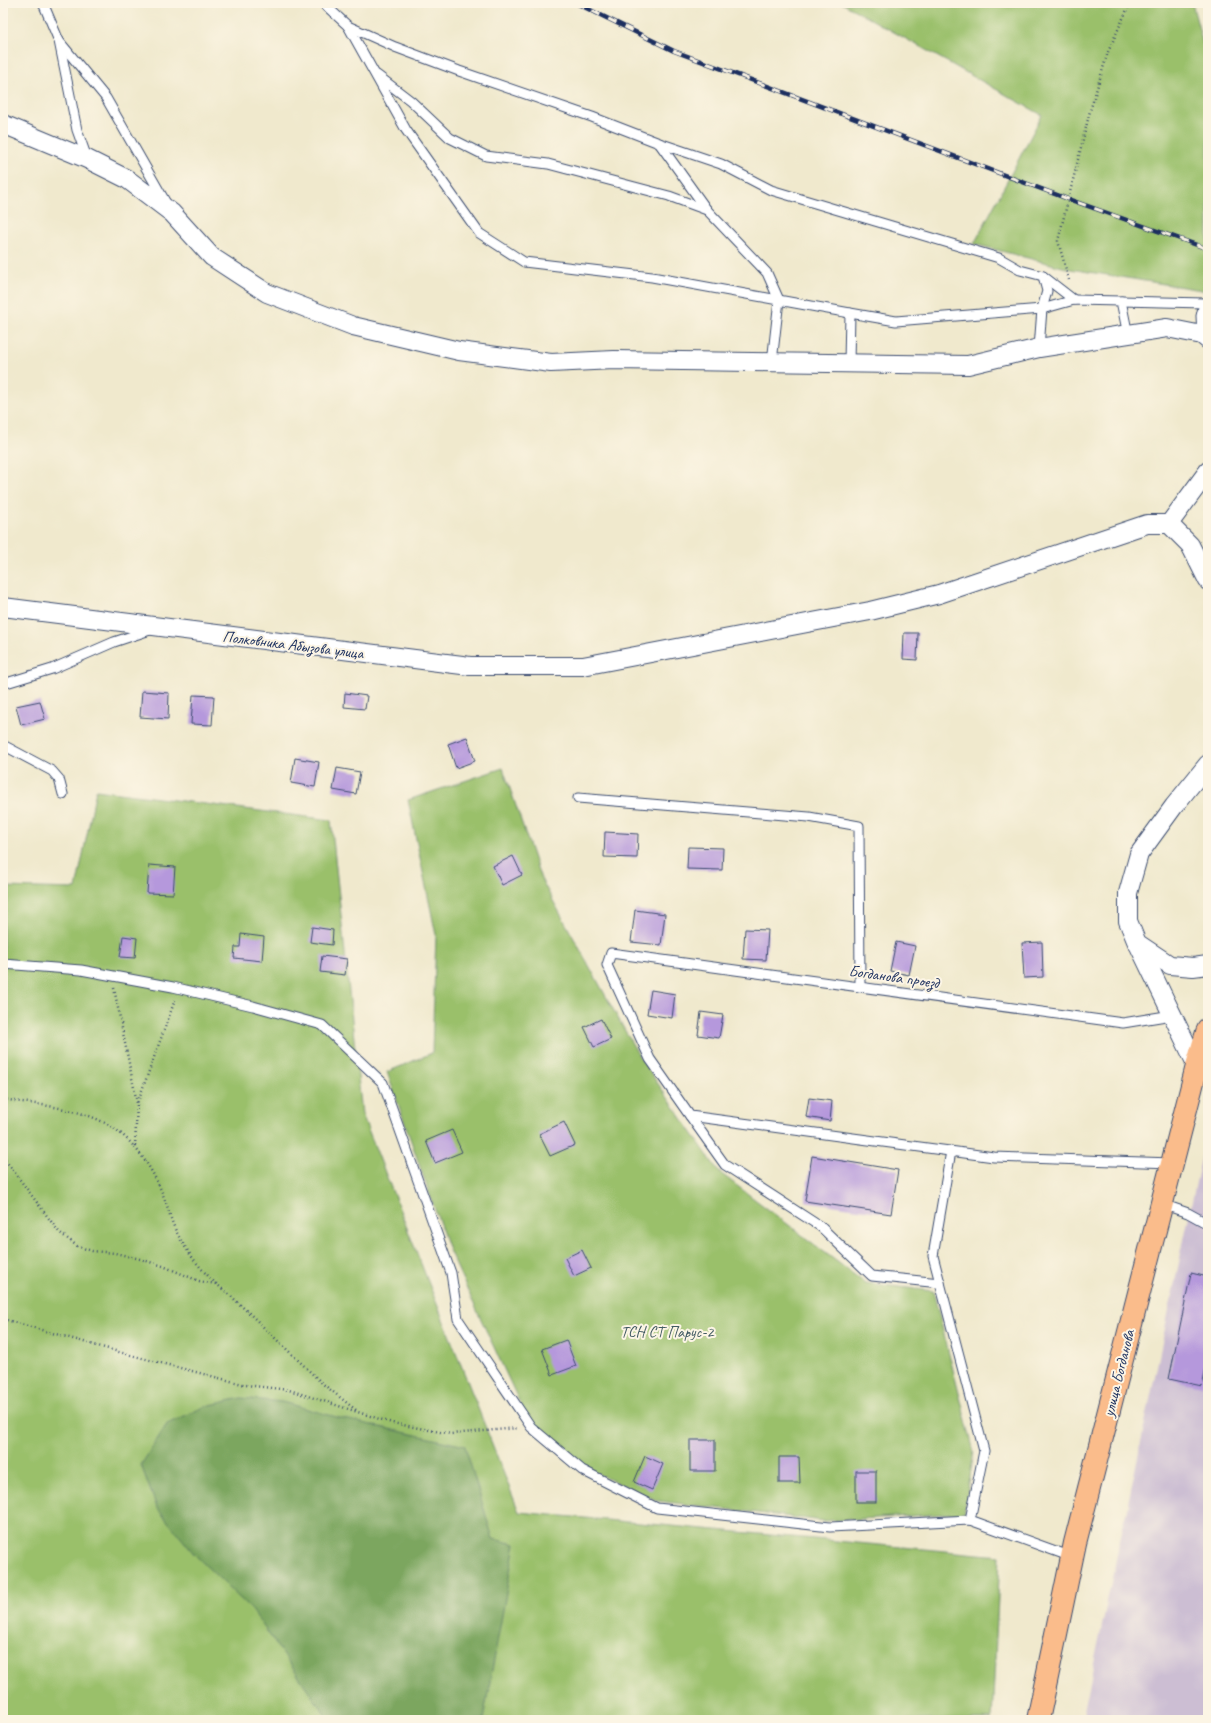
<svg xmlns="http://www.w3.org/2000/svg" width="1211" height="1723" font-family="Caveat,sans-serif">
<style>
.industrial{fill:#ccbed3}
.green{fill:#9ac06b;stroke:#5a7864}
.forest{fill:#7ba65f;stroke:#4b6a5e}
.building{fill:#b598dc}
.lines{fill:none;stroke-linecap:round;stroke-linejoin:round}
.service-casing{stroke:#3b4b6f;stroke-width:11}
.minor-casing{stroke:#3b4b6f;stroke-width:20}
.primary-casing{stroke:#3b4b6f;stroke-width:24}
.path{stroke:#3b4b6f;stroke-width:2.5;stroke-dasharray:1 3;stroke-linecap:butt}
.service{stroke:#fff;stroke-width:9}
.minor{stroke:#fff;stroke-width:18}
.primary{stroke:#fabc8b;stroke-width:22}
.rail-casing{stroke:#1b2f5e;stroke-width:4.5}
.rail{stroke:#fcf5e5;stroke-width:3;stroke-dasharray:9;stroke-linecap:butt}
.labels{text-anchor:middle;stroke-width:4;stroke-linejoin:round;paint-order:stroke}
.street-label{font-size:16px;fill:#1b2f5e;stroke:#fcf5e5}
.park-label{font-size:16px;fill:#415a62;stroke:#fcf5e5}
</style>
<rect width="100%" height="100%" fill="#fcf5e5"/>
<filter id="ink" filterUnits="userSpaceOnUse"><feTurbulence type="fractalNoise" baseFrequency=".025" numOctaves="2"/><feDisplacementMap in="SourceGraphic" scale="8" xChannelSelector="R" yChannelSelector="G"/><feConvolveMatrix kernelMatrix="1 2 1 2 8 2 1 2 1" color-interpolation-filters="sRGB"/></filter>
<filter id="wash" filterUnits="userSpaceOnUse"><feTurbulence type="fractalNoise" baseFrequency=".012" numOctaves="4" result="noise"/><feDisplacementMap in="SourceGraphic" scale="16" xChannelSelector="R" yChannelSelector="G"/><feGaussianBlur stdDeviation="0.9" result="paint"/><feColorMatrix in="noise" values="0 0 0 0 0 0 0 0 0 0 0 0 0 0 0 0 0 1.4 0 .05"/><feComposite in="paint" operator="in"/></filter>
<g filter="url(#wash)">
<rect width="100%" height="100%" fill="#f0e9cd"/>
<path class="industrial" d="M1208 1126V1720H1082Z"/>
<g class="green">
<path d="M842 3H1192L1208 63V291L1070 269 974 244 1042 115Z"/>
<path d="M503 768 541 879 639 1056 719 1172 865 1283 933 1291 974 1452 964 1513 824 1521 658 1501 589 1470 529 1423 449 1250 387 1072 432 1053 436 935 408 800Z"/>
<path d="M96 790 331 820 362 1114 519 1512 1000 1556 992 1720H3V887L76 889Z"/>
</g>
<path class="forest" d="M241 1398 282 1402 340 1418 465 1446 493 1539 515 1544 483 1720H329L252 1610 195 1555 157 1508 141 1465 167 1424 206 1406Z"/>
<g id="blocks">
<g class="building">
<path d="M904 633H918L917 660 903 659Z"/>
<path d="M142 691 169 693 168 719 140 717Z"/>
<path d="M345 693 367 696 365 709 344 707Z"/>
<path d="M193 695 214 696 212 725 191 724Z"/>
<path d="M40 701 45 719 21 725 16 706Z"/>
<path d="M467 737 475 761 456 768 448 744Z"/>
<path d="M295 758 319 762 315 787 291 783Z"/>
<path d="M337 768 360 772 356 794 333 790Z"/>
<path d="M605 832 638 834 637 858 604 857Z"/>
<path d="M688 847 723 848 722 870 687 869Z"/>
<path d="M513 856 522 875 502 885 493 866Z"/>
<path d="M149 865 175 867 173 894 147 893Z"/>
<path d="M635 910 665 914 661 945 631 942Z"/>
<path d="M312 927 333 930 332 945 310 942Z"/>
<path d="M745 929 768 930 766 960 743 959Z"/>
<path d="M241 934 264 937 262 961 234 958 235 947H240Z"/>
<path d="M123 936 137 938 135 958 120 957Z"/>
<path d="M896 942 915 946 909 975 890 971Z"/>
<path d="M1042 942 1043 977 1024 978 1022 943Z"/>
<path d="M322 956 347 959 345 975 320 972Z"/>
<path d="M651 990 675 994 672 1018 647 1014Z"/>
<path d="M701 1012 723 1015 719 1038 698 1035Z"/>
<path d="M601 1019 611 1039 594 1047 584 1027Z"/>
<path d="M809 1098 832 1101 830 1121 806 1117Z"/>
<path d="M564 1122 575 1145 550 1156 539 1134Z"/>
<path d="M452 1130 462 1152 435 1163 426 1141Z"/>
<path d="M812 1156 898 1170 891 1214 805 1201Z"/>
<path d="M582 1250 591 1268 574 1276 565 1258Z"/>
<path d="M1191 1273 1208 1277V1357L1202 1386 1169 1379Z"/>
<path d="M566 1340 576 1366 552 1375 542 1349Z"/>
<rect x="690" y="1440" width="25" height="31"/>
<path d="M645 1456 663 1464 652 1490 634 1482Z"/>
<path d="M779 1457H799L800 1483H779Z"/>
<rect x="856" y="1471" width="20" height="31"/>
</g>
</g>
</g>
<g filter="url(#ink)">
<use href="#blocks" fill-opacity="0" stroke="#3b4b6f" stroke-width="1"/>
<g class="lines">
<g class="service-casing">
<g id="service">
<path d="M43 3 59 41 77 130 87 158"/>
<path d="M323 3 348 26 395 47 459 71 592 117 659 143 707 210"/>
<path d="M348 26 406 130 479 233 524 262 652 277 850 313"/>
<path d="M59 41 106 98 166 203"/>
<path d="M377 75 411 101 450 138 486 156 548 164 669 196 707 210 767 273 779 300 772 362"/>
<path d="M659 143 721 164 771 190 999 258 1020 270 1043 276 1074 300"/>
<path d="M1121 301 1204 303"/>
<path d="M1202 335 1201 316 1204 303H1208"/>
<path d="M1039 348 1042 309 1047 291 1043 276"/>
<path d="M849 363 850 313 896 321 1042 309 1074 300 1121 301 1128 335"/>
<path d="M3 684 52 669 114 642 150 630"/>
<path d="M3 745 52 771 59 779 63 794"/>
<path d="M578 798 809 817 859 826 860 987"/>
<path d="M3 964 81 970 173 987 253 1006 322 1025 383 1083 451 1273 458 1319 531 1427 582 1470 657 1508 830 1527 970 1520 1072 1557"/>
<path d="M690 1116 725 1165 821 1227 872 1276 940 1283"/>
<path d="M951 1151 933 1256 984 1451 970 1520"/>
<path d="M1172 1163 994 1157 690 1116 650 1059 607 965 611 953 1123 1023 1172 1015"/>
<path d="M1162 1204 1188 1213 1208 1224"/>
</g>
</g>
<g class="minor-casing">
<g id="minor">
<path d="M3 124 87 159 127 179 172 213 212 257 267 293 353 326 459 351 551 363 614 360 968 365 1039 348 1167 328 1202 335 1208 340"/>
<path d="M1169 524 1208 471"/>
<path d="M3 607 470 666H583L870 611 939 594 1147 524H1169L1190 545 1208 581"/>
<path d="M1208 764 1174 806 1139 854 1128 893V921L1137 943 1170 965 1193 967 1208 965"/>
<path d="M1138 944 1197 1066"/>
</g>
</g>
<g class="primary-casing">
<path id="primary" d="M1038 1720 1075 1543 1197 1066 1208 1029"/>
</g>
<g class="path">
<path d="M1069 280 1058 241 1090 111 1108 52 1130 3"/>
<path d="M114 988 137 1103"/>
<path d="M3 1099C37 1105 76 1107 107 1124 134 1139 154 1170 165 1200 169 1210 171 1221 176 1231 188 1255 207 1278 229 1294L323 1384 356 1410"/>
<path d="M135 1146 137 1104 175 1000"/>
<path d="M3 1157 59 1232 77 1246 92 1251 115 1253 140 1259 163 1266 199 1281 216 1284"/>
<path d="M3 1319 119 1352 246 1385 289 1390 392 1423 451 1434 518 1428"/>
</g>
<use href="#service" class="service"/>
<use href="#minor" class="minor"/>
<use href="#primary" class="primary"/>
<g class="rail-casing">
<path id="rail" d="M576 3 674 51 1068 199 1208 249"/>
</g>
<use href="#rail" class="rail"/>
</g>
</g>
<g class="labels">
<g class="street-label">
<text transform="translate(293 644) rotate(7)" y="6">Полковника Абызова улица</text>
<text transform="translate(894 976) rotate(8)" y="6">Богданова проезд</text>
<text transform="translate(1118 1373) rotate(-76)" y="6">улица Богданова</text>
</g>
<g class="park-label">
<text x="667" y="1337">ТСН СТ Парус-2</text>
</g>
</g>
<rect width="1211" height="1723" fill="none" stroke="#fcf5e5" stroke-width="16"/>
</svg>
